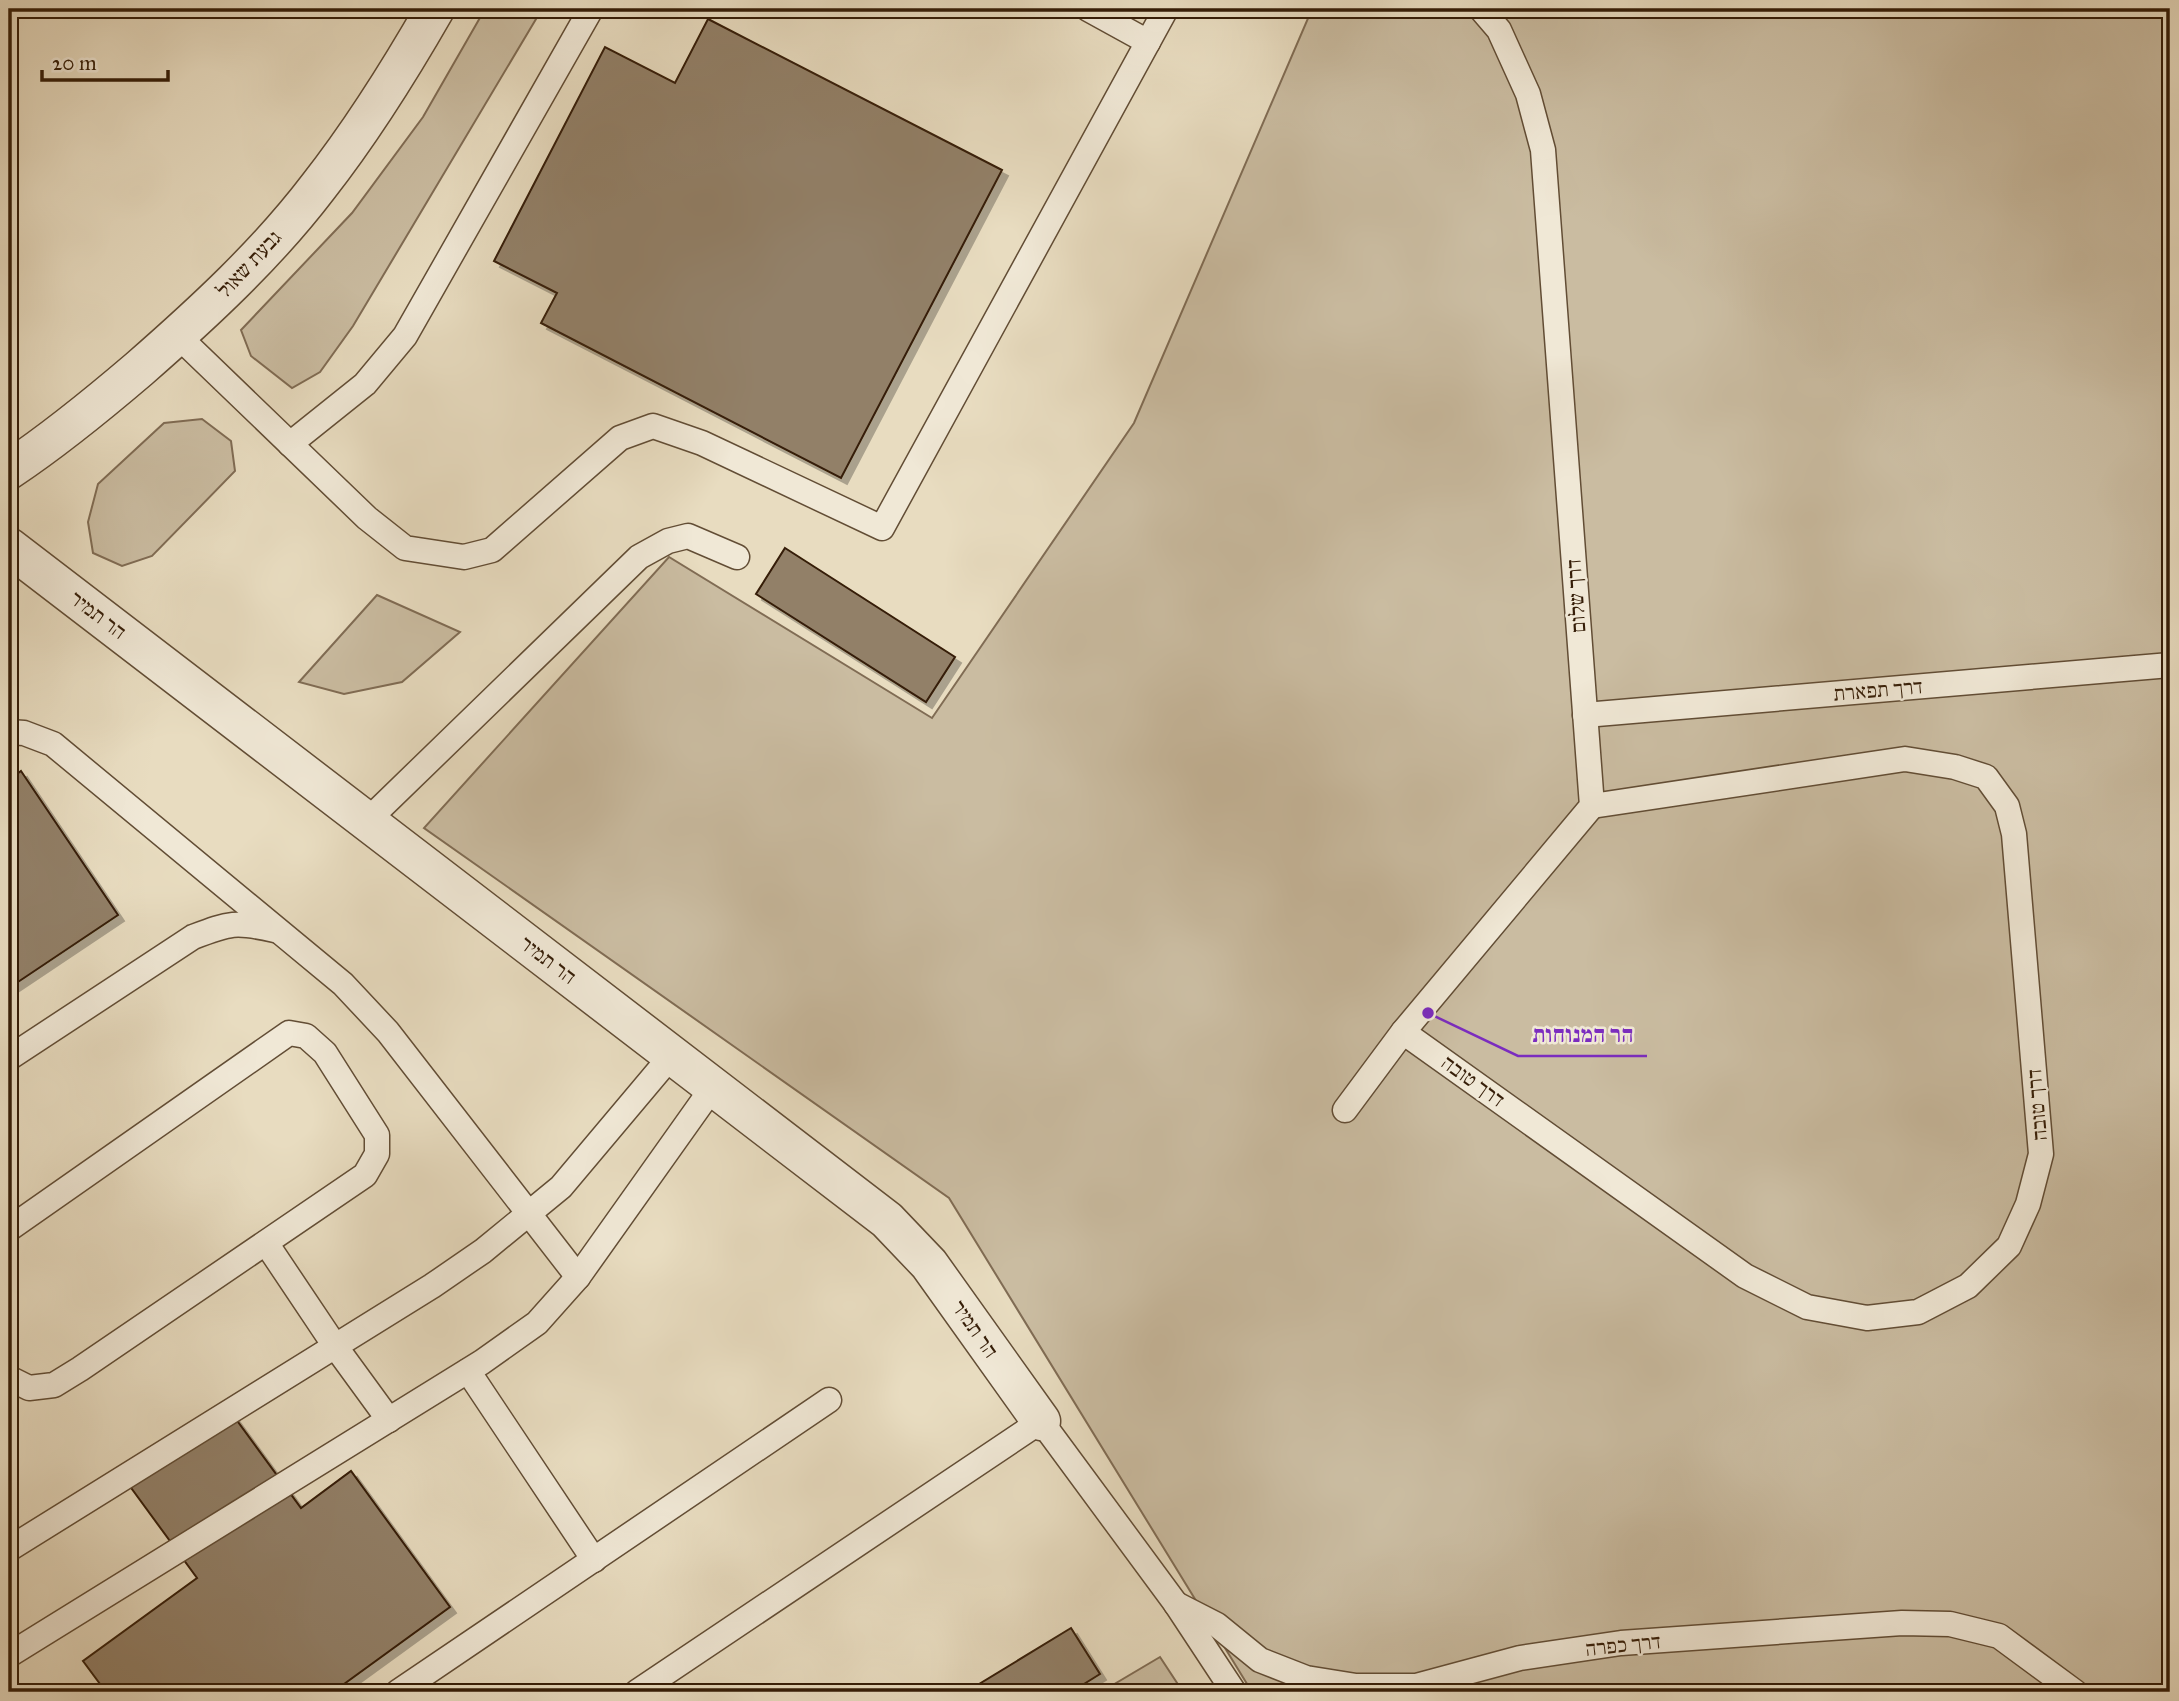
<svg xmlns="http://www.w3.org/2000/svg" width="2179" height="1701" font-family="'IM FELL Great Primer','Frank Ruhl Libre',serif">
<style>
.green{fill:#cabca1;stroke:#806c54;stroke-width:2}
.building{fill:#928067;stroke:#351d07;stroke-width:2;filter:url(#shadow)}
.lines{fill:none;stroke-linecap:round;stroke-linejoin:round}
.lane-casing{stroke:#624d35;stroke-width:27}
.street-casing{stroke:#624d35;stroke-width:41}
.lane{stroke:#f0e8d6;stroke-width:24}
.street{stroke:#f0e8d6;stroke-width:38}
.labels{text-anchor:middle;stroke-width:5;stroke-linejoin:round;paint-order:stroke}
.street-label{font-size:21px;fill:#351d07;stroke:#f0e8d6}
.leader{fill:none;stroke:#7b2cbf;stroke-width:2.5}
.callout-dot{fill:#7b2cbf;stroke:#f0e8d6;stroke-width:2.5}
.callout-label{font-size:23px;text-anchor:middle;font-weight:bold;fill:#7b2cbf;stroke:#f0e8d6;stroke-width:5;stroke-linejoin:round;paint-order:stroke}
</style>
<defs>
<filter id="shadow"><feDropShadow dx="6" dy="6" stdDeviation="0" flood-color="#0004"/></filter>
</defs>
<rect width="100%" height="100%" fill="#e8dcc0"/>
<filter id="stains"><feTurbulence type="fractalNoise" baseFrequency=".00286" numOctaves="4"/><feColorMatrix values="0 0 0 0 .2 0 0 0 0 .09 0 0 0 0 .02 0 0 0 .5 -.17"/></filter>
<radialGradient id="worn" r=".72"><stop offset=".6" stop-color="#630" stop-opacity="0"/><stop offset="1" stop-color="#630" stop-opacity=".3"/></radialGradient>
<g class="green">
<path d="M485 9H542L353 326 320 372 292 388 251 356 241 330 352 213 423 117Z"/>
<path d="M1312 9H2170V1692H1252L949 1198 424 828 669 557 932 718 1134 423Z"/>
<path d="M202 419 231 441 235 471 152 556 122 566 93 553 88 522 98 484 164 423Z"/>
<path d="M377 595 460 632 402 682 344 694 299 682Z"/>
<path d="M1160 1657 1183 1692H1101Z"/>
</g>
<g class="building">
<path d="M708 19 1002 170 841 478 541 323 557 293 494 261 605 47 675 83Z"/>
<path d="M785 548 955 657 926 702 756 594Z"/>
<path d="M21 771 118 915 9 988V780Z"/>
<path d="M230 1411 301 1508 351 1471 450 1607 333 1692H106L83 1661 197 1578 129 1485Z"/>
<path d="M1071 1628 1100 1674 1071 1692H966Z"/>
</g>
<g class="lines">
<g class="lane-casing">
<g id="lane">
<path d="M1088 9 1148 42"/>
<path d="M177 335 367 518 405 548 464 557 492 550 620 438 653 426 702 443 882 528 1166 9"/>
<path d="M290 444 365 384 405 336 591 9"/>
<path d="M1585 715 2170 665"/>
<path d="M9 732 24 733 53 744 343 984 388 1032 578 1277"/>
<path d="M367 821 639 557 668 541 688 536 737 557"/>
<path d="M1403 1032 1745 1276 1807 1307 1867 1318 1918 1312 1968 1286 2009 1246 2028 1204 2041 1154 2014 834 2007 806 1986 777 1955 767 1905 759 1592 806"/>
<path d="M9 1058 193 937C230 923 235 921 275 930"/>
<path d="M1345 1110 1403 1032 1592 806 1543 150 1528 94 1499 30 1481 9"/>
<path d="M9 1229 289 1033 306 1036 325 1053 377 1135V1154L365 1175 80 1369 54 1385 29 1388 9 1378"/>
<path d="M266 1243 335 1346 389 1420"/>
<path d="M468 1371 594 1560"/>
<path d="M9 1549 432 1286 483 1251 561 1187 672 1055"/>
<path d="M1176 1604 1217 1625 1260 1660 1306 1678 1356 1686H1416L1520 1658 1621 1643 1902 1623 1950 1624 1999 1636 2075 1692"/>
<path d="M9 1655 482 1362 537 1323 578 1277 713 1087"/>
<path d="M398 1692 829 1400"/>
<path d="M637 1692 1041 1421 1176 1604 1234 1692"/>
</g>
</g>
<g class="street-casing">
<g id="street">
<path d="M9 470C54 440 98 404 139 369 203 313 267 254 318 187 362 131 400 70 435 9"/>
<path d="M9 547 887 1220 929 1264 1041 1421"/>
</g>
</g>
<use href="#lane" class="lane"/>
<use href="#street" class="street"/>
</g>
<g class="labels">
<g class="street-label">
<text transform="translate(249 264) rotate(-47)" y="7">גבעת שאול</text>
<text transform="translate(1576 596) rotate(-94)" y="7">דרך שלום</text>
<text transform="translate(98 615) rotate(37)" y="7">הר תמיר</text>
<text transform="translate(1878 690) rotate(-5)" y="7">דרך תפארת</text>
<text transform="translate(548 960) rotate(37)" y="7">הר תמיר</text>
<text transform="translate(1473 1081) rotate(36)" y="7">דרך טובה</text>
<text transform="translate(2037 1105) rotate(-95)" y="7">דרך טובה</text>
<text transform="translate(975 1329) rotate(55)" y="7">הר תמיר</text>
<text transform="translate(1623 1645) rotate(-6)" y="7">דרך כפרה</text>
</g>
</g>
<path class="leader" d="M1428 1013L1518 1056H1647"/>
<circle class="callout-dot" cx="1428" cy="1013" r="7"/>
<g class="callout-label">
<text x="1583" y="1042">הר המנוחות</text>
</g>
<rect width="2179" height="1701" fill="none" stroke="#e8dcc0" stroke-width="35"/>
<rect x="10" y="10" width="2158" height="1680" fill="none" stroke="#351d07" stroke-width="3.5"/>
<rect x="18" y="18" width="2144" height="1666" fill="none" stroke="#351d07" stroke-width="2"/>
<path d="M42 70v10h126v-10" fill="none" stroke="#351d07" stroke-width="3.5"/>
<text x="52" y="70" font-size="21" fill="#351d07" stroke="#f0e8d6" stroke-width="5" paint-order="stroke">20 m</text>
<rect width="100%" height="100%" filter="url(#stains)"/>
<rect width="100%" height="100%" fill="url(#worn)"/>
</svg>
